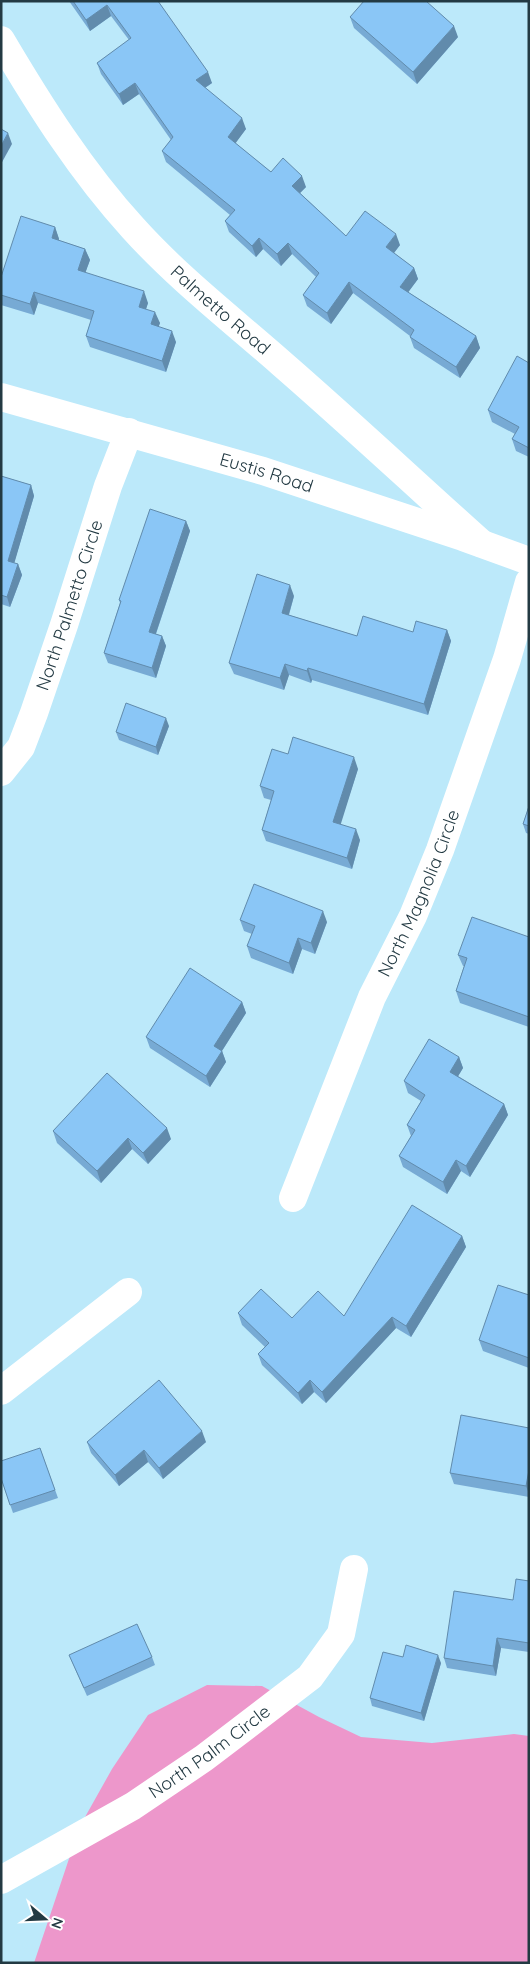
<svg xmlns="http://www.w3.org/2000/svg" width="530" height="1964" font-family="Quicksand,sans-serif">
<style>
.green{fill:#ed97cb}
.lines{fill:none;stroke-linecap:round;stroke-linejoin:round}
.minor{stroke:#fff;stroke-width:28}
.wall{fill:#77aad4}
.shaded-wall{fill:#618bac}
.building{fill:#8ac6f6;stroke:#618bac}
.labels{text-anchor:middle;stroke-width:4;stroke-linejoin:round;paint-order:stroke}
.street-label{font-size:18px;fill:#233a43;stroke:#fff}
</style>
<rect width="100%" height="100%" fill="#bce9fa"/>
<path class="green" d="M207 1685 262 1686 319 1717 361 1737 432 1743 514 1734 529 1736V1963H34L80 1826 112 1769 148 1715Z"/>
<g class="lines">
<g class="minor">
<path id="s1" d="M1 40C40 106 81 171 133 228 178 278 231 319 281 363 349 422 414 483 481 543"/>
<path id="s2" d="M1 397 263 471 463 537 529 561"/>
<path id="s3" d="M1 772 21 747 34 713 64 625 108 486 129 432"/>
<path id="s4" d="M293 1198 372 997 413 916 440 850 507 659 529 582"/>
<path d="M1 1391 128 1292"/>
<path id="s5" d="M1 1880 133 1806 204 1758 310 1677 341 1634 354 1569"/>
</g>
</g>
<g class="wall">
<path d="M69 1H158L212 83 205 88 246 129 235 143 271 172 306 187 300 193 346 236 400 245 394 253 414 268 418 279 408 292 476 336 480 348 460 378 414 348 410 337V336L353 293 331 324 307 306 303 295 316 277 292 254 281 266 263 249 256 257 229 232 225 221 230 215 166 162 162 151 171 140 139 94 123 105 101 74 97 63 129 40 111 16 90 31Z"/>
<path d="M350 17 458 37 417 84 354 28Z"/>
<path d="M55 227 59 239 58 240 85 249 90 260 85 273 148 303 146 309 160 323 158 327 176 342 166 372 90 347 86 336 91 320 38 303 34 315 1 305V277Z"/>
<path d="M529 363V457L516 451 512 439 515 434 492 422 488 410Z"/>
<path d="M1 476 31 485 34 496 14 563 18 564 22 575 10 607 1 604Z"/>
<path d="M186 521 190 531 156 634 162 636 166 646 156 678 108 663 104 653 120 603 119 600Z"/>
<path d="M294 596 289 615 357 636 447 630 451 641 428 715 312 680 311 683 289 675 284 690 234 674 229 663Z"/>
<path d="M169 726 158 755 119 740 116 732Z"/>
<path d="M288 754 358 769 340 824 360 840 352 869 266 841 262 830 271 800 264 798 260 786Z"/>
<path d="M529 806V834L526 833 523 824Z"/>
<path d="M240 920 327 922 315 954 302 949 293 974 251 958 247 946 252 934 244 931Z"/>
<path d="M529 937V1027L460 1003 456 991 464 966H463L458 955Z"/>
<path d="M242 1002 246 1013 222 1051 226 1062 210 1087 150 1048 146 1037Z"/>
<path d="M459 1057 463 1068 458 1076 504 1104 508 1115 470 1177 461 1171 447 1194 403 1167 399 1156 411 1136 407 1125 421 1101 408 1093 404 1081Z"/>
<path d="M53 1131 171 1139 148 1164 132 1149 101 1183 57 1143Z"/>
<path d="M462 1236 466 1247 411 1337 396 1328 326 1403 314 1392 302 1404 262 1365 258 1354 265 1347 242 1325 238 1313 292 1318 344 1316Z"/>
<path d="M529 1295V1368L483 1351 479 1340Z"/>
<path d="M529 1428V1497L454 1484 450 1473Z"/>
<path d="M87 1442H206L163 1479 148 1462 119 1486 91 1453Z"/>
<path d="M40 1448 58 1498 13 1513 1 1478Z"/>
<path d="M529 1581V1652L501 1648 496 1676 447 1668 444 1658 513 1600Z"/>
<path d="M69 1655 152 1657 155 1665 87 1696Z"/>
<path d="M403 1657 441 1663 424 1721 372 1706 370 1698Z"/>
</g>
<g class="shaded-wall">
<path d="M107 5 111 16 90 31 86 20Z"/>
<path d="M454 26 458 37 417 84 413 72Z"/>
<path d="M208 72 212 83 200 91 196 80Z"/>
<path d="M135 83 139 94 123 105 119 94Z"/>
<path d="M242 118 246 129 232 148 228 137Z"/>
<path d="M8 133 12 144 1 164V146Z"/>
<path d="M302 176 306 187 296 197 292 186Z"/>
<path d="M55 227 59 239 56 249 52 238Z"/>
<path d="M396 234 400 245 390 258 386 247Z"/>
<path d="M259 238 263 249 256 257 252 246Z"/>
<path d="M288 243 292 254 281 266 277 254Z"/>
<path d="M85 249 90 260 82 282 78 270Z"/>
<path d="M414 268 418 279 404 298 400 287Z"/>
<path d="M349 282 353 293 331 324 327 313Z"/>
<path d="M144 291 148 303 143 318 139 307Z"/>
<path d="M34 292 38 303 34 315 30 304Z"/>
<path d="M155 312 160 323 155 336 151 324Z"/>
<path d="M172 331 176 342 166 372 162 361Z"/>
<path d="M476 336 480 348 460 378 456 367Z"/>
<path d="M31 485 34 496 12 571 8 561Z"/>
<path d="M186 521 190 531 153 642 149 632Z"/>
<path d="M18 564 22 575 10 607 7 597Z"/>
<path d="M290 585 294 596 286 624 282 613Z"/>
<path d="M447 630 451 641 428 715 424 704Z"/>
<path d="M162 636 166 646 156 678 152 668Z"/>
<path d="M285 664 289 675 284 690 280 678Z"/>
<path d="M308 668 312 680 311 683 307 671Z"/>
<path d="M166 718 169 726 158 755 156 747Z"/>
<path d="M354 757 358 769 338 833 333 822Z"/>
<path d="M356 829 360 840 352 869 347 858Z"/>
<path d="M323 911 327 922 315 954 311 943Z"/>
<path d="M298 938 302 949 293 974 289 963Z"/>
<path d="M242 1002 246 1013 218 1057 214 1046Z"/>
<path d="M222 1051 226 1062 210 1087 206 1076Z"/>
<path d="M459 1057 463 1068 454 1083 450 1072Z"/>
<path d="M504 1104 508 1115 470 1177 466 1166Z"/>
<path d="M167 1128 171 1139 148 1164 143 1153Z"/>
<path d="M128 1138 132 1149 101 1183 97 1171Z"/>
<path d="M456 1160 461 1171 447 1194 443 1182Z"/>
<path d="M462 1236 466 1247 411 1337 406 1326Z"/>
<path d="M392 1317 396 1328 326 1403 322 1392Z"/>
<path d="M310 1380 314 1392 302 1404 298 1393Z"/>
<path d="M202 1431 206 1442 163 1479 159 1468Z"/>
<path d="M144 1450 148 1462 119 1486 115 1475Z"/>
<path d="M529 1470V1494L526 1486Z"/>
<path d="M497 1638 501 1648 496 1676 493 1666Z"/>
<path d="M438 1655 441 1663 424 1721 421 1713Z"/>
</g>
<g class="building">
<path d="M73 1H158L208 72 196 80 242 118 228 137 271 172 283 158 302 176 292 186 346 236 365 211 396 234 386 247 414 268 400 287 476 336 456 367 410 337 414 330 349 282 327 313 303 295 319 273 288 243 277 254 259 238 252 246 225 221 235 210 162 151 173 137 135 83 119 94 97 63 131 38 107 5 86 20Z"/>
<path d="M364 1H426L454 26 413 72 350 17Z"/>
<path d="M1 129 8 133 1 146Z"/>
<path d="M21 216 55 227 52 238 85 249 78 270 144 291 139 307 155 312 151 324 172 331 162 361 86 336 94 311 34 292 30 304 1 295V277Z"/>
<path d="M517 356 529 363V448L512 439 519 427 488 410Z"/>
<path d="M1 476 31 485 8 561 18 564 7 597 1 595Z"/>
<path d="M150 509 186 521 149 632 162 636 152 668 104 653 121 601 119 600Z"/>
<path d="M257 574 290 585 282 613 357 636 363 616 413 632 416 621 447 630 424 704 308 668 307 671 285 664 280 678 229 663Z"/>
<path d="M126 703 166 718 156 747 116 732Z"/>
<path d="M293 737 354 757 333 822 356 829 347 858 262 830 274 791 260 786 272 749 288 754Z"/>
<path d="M529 806V826L523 824Z"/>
<path d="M254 884 323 911 311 943 298 938 289 963 247 946 255 926 240 920Z"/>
<path d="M472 917 529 937V1017L456 991 467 958 458 955Z"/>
<path d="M190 968 242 1002 214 1046 222 1051 206 1076 146 1037Z"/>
<path d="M429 1039 459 1057 450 1072 504 1104 466 1166 456 1160 443 1182 399 1156 415 1130 407 1125 425 1095 404 1081Z"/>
<path d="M107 1073 167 1128 143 1153 128 1138 97 1171 53 1131Z"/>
<path d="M412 1205 462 1236 406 1326 392 1317 322 1392 310 1380 298 1393 258 1354 269 1343 238 1313 261 1289 292 1318 318 1291 344 1316Z"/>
<path d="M498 1285 529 1295V1358L479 1340Z"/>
<path d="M159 1380 202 1431 159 1468 144 1450 115 1475 87 1442Z"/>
<path d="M461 1415 529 1428V1470L526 1486 450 1473Z"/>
<path d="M40 1448 55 1490 10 1505 1 1478V1461Z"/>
<path d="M516 1579 529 1581V1643L497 1638 493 1666 444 1658 454 1591 513 1600Z"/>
<path d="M137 1624 152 1657 84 1688 69 1655Z"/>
<path d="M406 1645 438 1655 421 1713 370 1698 383 1652 403 1657Z"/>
</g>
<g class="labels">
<g class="street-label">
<text dy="6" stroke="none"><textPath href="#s1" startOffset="350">Palmetto Road</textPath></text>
<text dy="6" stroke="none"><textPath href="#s2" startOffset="276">Eustis Road</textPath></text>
<text dy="6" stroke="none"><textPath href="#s3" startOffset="182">North Palmetto Circle</textPath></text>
<text dy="6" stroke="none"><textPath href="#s4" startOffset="330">North Magnolia Circle</textPath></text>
<text dy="6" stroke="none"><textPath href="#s5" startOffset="245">North Palm Circle</textPath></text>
</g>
</g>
<rect width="530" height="1964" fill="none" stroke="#233a43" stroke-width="5"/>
<g transform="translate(45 1919) rotate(109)" stroke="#ffffff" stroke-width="4" paint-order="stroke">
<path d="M0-4L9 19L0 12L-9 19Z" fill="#233a43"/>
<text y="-8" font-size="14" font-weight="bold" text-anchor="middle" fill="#233a43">N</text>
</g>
</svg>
